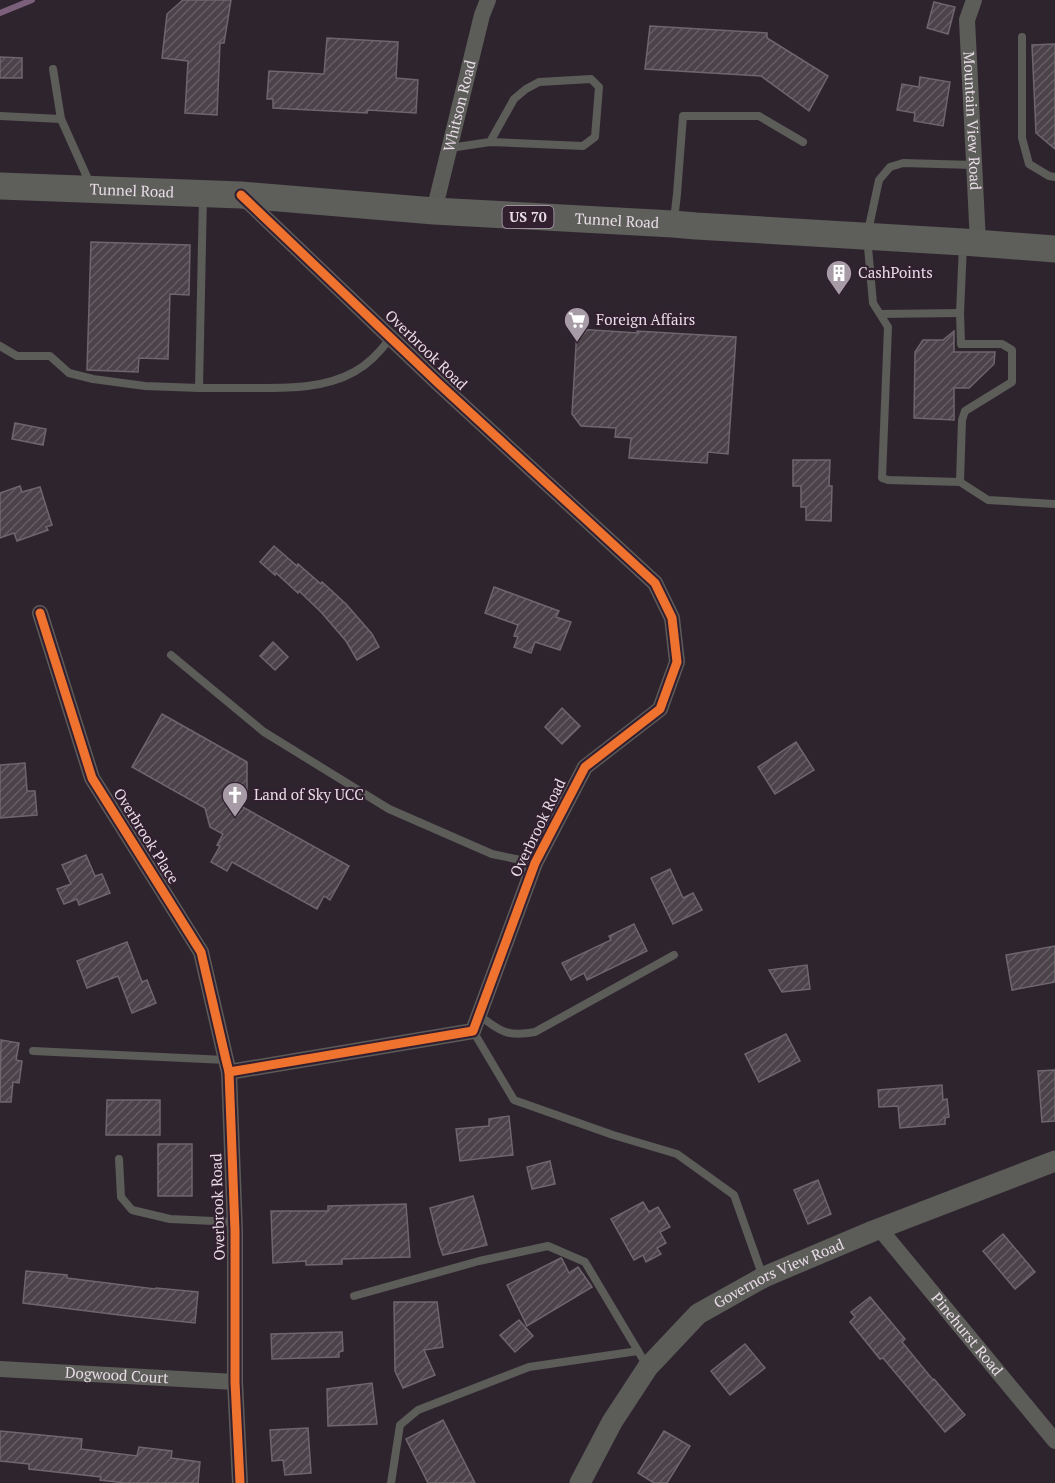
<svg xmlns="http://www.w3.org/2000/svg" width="1055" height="1483" font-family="'PT Serif',serif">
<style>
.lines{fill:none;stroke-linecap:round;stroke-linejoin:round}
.stream{stroke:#7c607b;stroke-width:6}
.building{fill:url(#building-hatch);stroke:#6f656e;stroke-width:1.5}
.service{stroke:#5c5c59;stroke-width:8}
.minor{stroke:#5c5c59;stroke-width:16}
.tertiary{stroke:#5c5c59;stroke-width:21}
.primary{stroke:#5e5e5a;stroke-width:27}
.cycleway-casing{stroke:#322031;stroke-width:13}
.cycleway{stroke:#ef722f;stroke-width:9}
.labels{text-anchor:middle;stroke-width:4.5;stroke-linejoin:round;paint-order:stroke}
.shield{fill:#322031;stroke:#b1a4b0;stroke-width:1.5}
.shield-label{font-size:14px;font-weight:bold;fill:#e8dce7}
.street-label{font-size:15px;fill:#e8dce7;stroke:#322031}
.poi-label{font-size:15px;fill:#e8dce7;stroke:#322031;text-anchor:start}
</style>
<defs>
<pattern id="building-hatch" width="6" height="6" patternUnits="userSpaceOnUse" patternTransform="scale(1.5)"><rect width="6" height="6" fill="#4b424a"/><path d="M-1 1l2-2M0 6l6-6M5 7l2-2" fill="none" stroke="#655d64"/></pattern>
</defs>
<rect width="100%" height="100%" fill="#2e242e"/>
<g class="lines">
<path class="stream" d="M0 13 32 0"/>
</g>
<g class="building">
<path d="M183 0H231L224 43H220L217 115 185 113 188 61 162 58 167 14Z"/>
<path d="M934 2 955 7 948 34 927 28Z"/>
<path d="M650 26 767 33V38L828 76 809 111 761 76 645 69Z"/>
<path d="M327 38 398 42 396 78 418 80 416 113 368 110 367 113 273 108V99H267L269 71 324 74Z"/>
<path d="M1055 44V149L1036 133 1032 45Z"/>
<path d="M0 57 22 58V78H0Z"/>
<path d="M920 77 950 82 943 126 914 121 915 113 897 110 902 84 919 87Z"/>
<path d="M91 242 190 245 189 295 170 294 168 359 139 358 138 372 87 370Z"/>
<path d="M577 329 638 333 637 331 736 337 728 454 708 452 707 463 629 458 631 438 615 437 616 428 581 426 572 414Z"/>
<path d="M954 331V352H995L994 364 969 388H954V420L914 418 915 352 923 340H943Z"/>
<path d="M15 423 46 429 43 445 12 439Z"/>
<path d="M793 460H830L829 486H832L831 521 806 520V507H801V486H793Z"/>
<path d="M20 486 22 492 40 487 52 525 46 527 48 530 17 541 14 533 0 538V493Z"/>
<path d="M274 546 297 566 298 564 321 584 322 582 346 604 372 634 379 647 357 660 346 641 321 612 299 591 298 593 276 573 275 575 260 562Z"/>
<path d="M494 587 559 611 556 617 571 622 560 650 535 642 531 653 514 647 518 637 514 636 518 625 485 613Z"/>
<path d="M273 642 288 657 275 670 260 656Z"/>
<path d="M562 708 580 726 562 744 545 727Z"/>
<path d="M162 714 247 762V790L230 800 349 866 330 900 324 896 317 909 232 862 227 871 211 862 220 846 217 845 223 834 210 827 205 808 132 767Z"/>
<path d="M796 742 814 770 775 794 758 767Z"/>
<path d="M25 763 27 791H35L37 815 0 818V765Z"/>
<path d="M86 855 95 876 102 874 110 893 79 905 77 899 64 904 57 889 71 884 62 865Z"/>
<path d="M670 869 683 898 693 893 702 910 673 924 651 878Z"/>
<path d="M634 924 647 951 587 980 584 973 571 980 562 963 611 940 609 936Z"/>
<path d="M127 942 142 982 147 980 156 1003 132 1013 118 976 87 988 77 961Z"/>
<path d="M1055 946V982L1012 990 1006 955Z"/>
<path d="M807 965 810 989 782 992 769 970Z"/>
<path d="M786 1034 800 1061 759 1082 745 1054Z"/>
<path d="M1 1040 19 1043 16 1060 22 1061 19 1083 13 1082 11 1102H0Z"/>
<path d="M1055 1070V1121L1042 1122 1038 1071Z"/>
<path d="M942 1085 943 1100 947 1099 949 1117 945 1118V1124L900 1128 898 1106 879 1107 878 1090Z"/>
<path d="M107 1100H160V1135H106Z"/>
<path d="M509 1116 513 1155 460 1161 456 1129 489 1126V1119Z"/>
<rect x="158" y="1144" width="34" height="52"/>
<path d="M550 1161 555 1184 532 1189 527 1167Z"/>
<path d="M818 1180 831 1214 808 1224 794 1190Z"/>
<path d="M473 1196 487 1245 443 1255 439 1244 430 1208Z"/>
<path d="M643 1202 649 1212 658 1207 670 1227 660 1232 666 1243 657 1248 661 1254 646 1262 643 1255 634 1260 611 1219Z"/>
<path d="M406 1204 410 1257 342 1259V1264L306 1265V1261L273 1263 271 1211H328V1206Z"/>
<path d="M1003 1234 1035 1272 1015 1289 983 1251Z"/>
<path d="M561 1258 562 1259 569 1273 578 1267 592 1287 527 1326 507 1285Z"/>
<path d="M26 1271 67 1275V1278L155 1289 156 1288 198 1292 195 1323 128 1316 23 1303Z"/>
<path d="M870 1297 905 1339 902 1342 933 1380 934 1379 965 1415 945 1432 883 1358 880 1359 850 1322 855 1317 851 1312Z"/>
<path d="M394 1302H437L443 1347 424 1350 435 1375 403 1388 395 1371Z"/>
<path d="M519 1320 533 1336 515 1352 500 1335Z"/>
<path d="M342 1332 343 1351 339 1352V1357L272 1359 271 1334Z"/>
<path d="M745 1344 765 1368 730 1395 711 1371Z"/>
<path d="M372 1383 377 1424 328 1426 327 1389Z"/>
<path d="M443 1420 475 1483H428L406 1439Z"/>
<path d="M308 1428 311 1473 285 1475 283 1460 272 1461 270 1430Z"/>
<path d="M0 1431 82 1439 81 1449 137 1456 139 1447 172 1451 171 1458 200 1462 198 1483H125L100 1480 101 1477 29 1469V1464L0 1461Z"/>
<path d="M664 1431 690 1446 667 1483H654L638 1473Z"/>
</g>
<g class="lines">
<g class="service">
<path d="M1022 37V138L1029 164 1049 176 1055 177"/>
<path d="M53 69 61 119"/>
<path d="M0 116 61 119 91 186"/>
<path d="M450 148 490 142 583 146 595 137 599 87 591 79 539 82 526 89 514 99 490 142"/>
<path d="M203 196 199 388C219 388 239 388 259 388 291 388 325 388 354 372 369 364 381 351 391 337"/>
<path d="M674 220 677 194 683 116H759L803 142"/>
<path d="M963 245 960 313 961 344H1002L1012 350V382L965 411 962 420 960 482 888 480 882 478 888 327 873 303 867 236 879 180 890 167 903 163 974 165"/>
<path d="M881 314 960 313"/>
<path d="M0 346 17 356H50L69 373 93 379 145 386 199 388"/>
<path d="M960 482 988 500 1055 504"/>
<path d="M171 655 264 732 389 809 492 854 535 863"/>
<path d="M479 1015C500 1032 508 1037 535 1032L674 955"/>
<path d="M473 1031 514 1100 613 1135 677 1154 734 1195 763 1277"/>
<path d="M33 1051 226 1060"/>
<path d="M119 1159 121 1197 132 1210 170 1219 235 1222"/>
<path d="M354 1296 479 1261 548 1246 585 1262 647 1366"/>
<path d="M391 1483 400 1425 418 1410 529 1367 638 1351"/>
</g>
<g class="minor">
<path id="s1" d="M974 0 967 20 978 243"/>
<path id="s2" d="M434 211 482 15 488 0"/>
<path d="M40 613 92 778 201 952 226 1060 229 1072 235 1231V1382L240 1483"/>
<path d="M229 1072 473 1031 535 863 585 767 660 709 677 662 672 618 655 583 438 383 241 195"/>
<path id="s3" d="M879 1228 1055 1441"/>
<path id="s4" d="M0 1369 235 1382"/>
</g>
<path class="tertiary" id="s5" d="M580 1483 612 1422 648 1367 698 1314 764 1277 873 1231 1055 1161"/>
<path class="primary" id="s6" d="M0 186 241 195 434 211 673 224 696 226 963 242 1055 249"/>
<g class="cycleway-casing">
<g id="cycleway">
<path d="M40 613 92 778 201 952 226 1060 229 1072 235 1231V1382L240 1483"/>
<path d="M229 1072 473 1031 535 863 585 767 660 709 677 662 672 618 655 583 438 383 241 195"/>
</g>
</g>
<use href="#cycleway" class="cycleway"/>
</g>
<defs>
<g id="building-pin" transform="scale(1.35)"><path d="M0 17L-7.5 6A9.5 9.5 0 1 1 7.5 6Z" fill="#a79ca6" stroke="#322031"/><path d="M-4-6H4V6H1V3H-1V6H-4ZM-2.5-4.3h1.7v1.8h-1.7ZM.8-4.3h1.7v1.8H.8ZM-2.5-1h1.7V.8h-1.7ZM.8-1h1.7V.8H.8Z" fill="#fff"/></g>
<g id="supermarket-pin" transform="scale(1.35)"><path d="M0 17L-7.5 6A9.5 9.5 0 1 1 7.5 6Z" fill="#a79ca6" stroke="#322031"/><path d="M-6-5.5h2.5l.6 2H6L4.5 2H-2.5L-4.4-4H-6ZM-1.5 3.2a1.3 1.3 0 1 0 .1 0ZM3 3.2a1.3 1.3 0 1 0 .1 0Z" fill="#fff"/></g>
<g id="church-pin" transform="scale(1.35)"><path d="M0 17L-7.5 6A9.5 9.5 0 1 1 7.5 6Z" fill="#a79ca6" stroke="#322031"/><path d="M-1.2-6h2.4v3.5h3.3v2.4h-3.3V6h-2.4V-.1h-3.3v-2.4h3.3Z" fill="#fff"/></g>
</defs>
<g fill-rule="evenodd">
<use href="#building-pin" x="839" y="273"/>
<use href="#supermarket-pin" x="577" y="320"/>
<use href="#church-pin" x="235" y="795"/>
</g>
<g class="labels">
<rect class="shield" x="502.5" y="206" width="51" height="22" rx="4.5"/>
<g class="shield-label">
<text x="528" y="222">US 70</text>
</g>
<g class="street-label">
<text dy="5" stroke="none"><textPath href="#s2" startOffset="108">Whitson Road</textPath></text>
<text dy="5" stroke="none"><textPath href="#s1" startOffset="122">Mountain View Road</textPath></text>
<text dy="5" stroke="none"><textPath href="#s6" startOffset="132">Tunnel Road</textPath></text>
<text dy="5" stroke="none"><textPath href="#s6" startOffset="618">Tunnel Road</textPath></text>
<text transform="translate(426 350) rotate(44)" y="5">Overbrook Road</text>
<text transform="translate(538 828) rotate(-64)" y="5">Overbrook Road</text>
<text transform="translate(146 836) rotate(58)" y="5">Overbrook Place</text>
<text transform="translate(218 1207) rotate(-92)" y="5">Overbrook Road</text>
<text dy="5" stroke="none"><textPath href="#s5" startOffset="298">Governors View Road</textPath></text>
<text dy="5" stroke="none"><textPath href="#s3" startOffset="138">Pinehurst Road</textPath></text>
<text dy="5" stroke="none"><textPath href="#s4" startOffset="117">Dogwood Court</textPath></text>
</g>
<g class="poi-label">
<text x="858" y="278">CashPoints</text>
<text x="596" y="325">Foreign Affairs</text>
<text x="254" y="800">Land of Sky UCC</text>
</g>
</g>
</svg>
